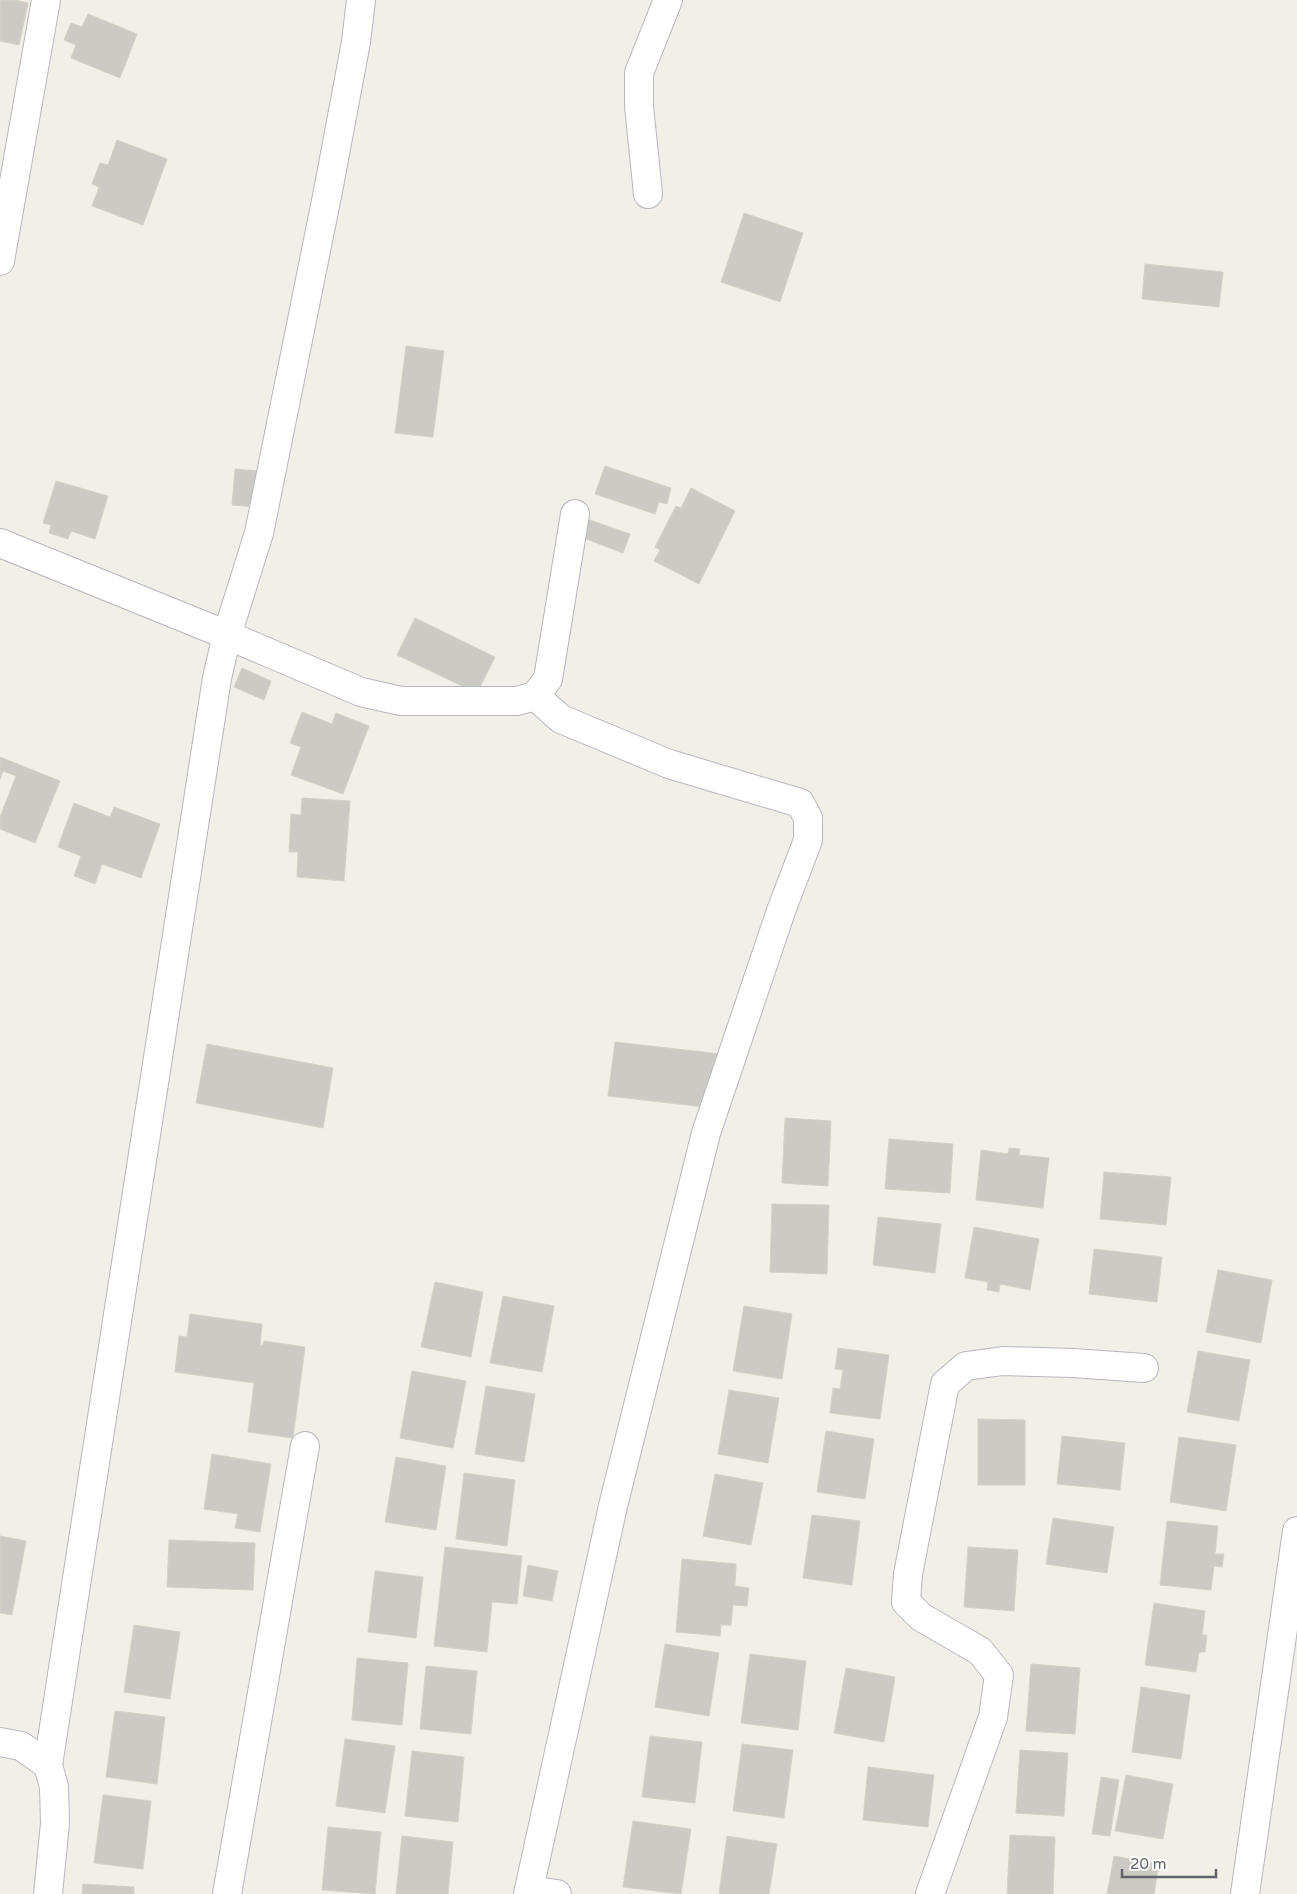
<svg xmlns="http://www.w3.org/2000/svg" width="1297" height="1894" font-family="'Varela Round',sans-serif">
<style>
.building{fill:#cccac5;stroke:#d6d1c6}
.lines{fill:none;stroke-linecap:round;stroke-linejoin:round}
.street-casing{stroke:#b5b8bc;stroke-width:30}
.street{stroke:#fff;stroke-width:28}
</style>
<rect width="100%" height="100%" fill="#f1efe8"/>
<g class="building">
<path d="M0 0H15L28 3 19 45 0 41Z"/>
<path d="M88 14 137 34 120 78 71 58 76 45 64 40 71 23 82 27Z"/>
<path d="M117 140 167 159 143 225 92 206 99 187 92 184 100 163 108 165Z"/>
<path d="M744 213 803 233 780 302 721 282Z"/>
<path d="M1145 264 1223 272 1219 307 1142 299Z"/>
<path d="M406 346 444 351 433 437 395 433Z"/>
<path d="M605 466 671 488 667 504 659 502 655 514 595 494Z"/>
<path d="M235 469 259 471 256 507 232 505Z"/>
<path d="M56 481 108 496 95 539 71 531 68 539 49 533 51 525 43 523Z"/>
<path d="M691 488 735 511 699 584 654 561 660 550 655 547 676 506 681 508Z"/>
<path d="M587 519 630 534 623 553 581 537Z"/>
<path d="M415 618 495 657 477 693 397 655Z"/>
<path d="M242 668 271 681 264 700 234 687Z"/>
<path d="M302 712 332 724 336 713 369 726 343 794 291 775 301 747 290 743Z"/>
<path d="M0 757 60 781 35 843 0 829V817L16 776 3 771 0 779Z"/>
<path d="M302 798 350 801 344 881 297 877 298 852H289L291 814 301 815Z"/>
<path d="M74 803 110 817 114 807 160 824 141 878 102 864 95 884 74 876 81 856 58 847Z"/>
<path d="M615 1042 721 1054 714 1108 608 1096Z"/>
<path d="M207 1044 333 1068 323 1128 196 1103Z"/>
<path d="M785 1118 831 1121 828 1186 782 1183Z"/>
<path d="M889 1139 953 1144 950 1193 885 1189Z"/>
<path d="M1009 1148 1020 1149 1019 1155 1049 1158 1043 1208 976 1200 981 1150 1008 1154Z"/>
<path d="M1104 1172 1171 1177 1166 1225 1100 1219Z"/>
<path d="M772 1204 829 1205 827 1274 770 1272Z"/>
<path d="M878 1217 941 1224 935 1273 873 1265Z"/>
<path d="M974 1227 1039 1239 1030 1290 1000 1284 999 1292 987 1290 988 1282 965 1278Z"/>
<path d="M1094 1249 1162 1257 1157 1302 1089 1294Z"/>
<path d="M1218 1270 1272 1280 1261 1343 1206 1332Z"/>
<path d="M435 1282 483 1292 471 1357 421 1347Z"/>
<path d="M503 1296 554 1306 542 1372 490 1363Z"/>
<path d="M744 1306 792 1314 782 1379 733 1371Z"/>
<path d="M190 1314 262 1324 260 1345H263L264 1341 305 1347 293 1438 248 1432 254 1383 175 1372 179 1336 187 1337Z"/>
<path d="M838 1348 889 1355 880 1419 830 1413 833 1388 840 1389 843 1370 835 1369Z"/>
<path d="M1198 1351 1250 1360 1239 1421 1187 1412Z"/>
<path d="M412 1371 466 1381 453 1448 400 1438Z"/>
<path d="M486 1386 535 1394 524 1462 475 1454Z"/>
<path d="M729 1390 779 1398 768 1463 718 1454Z"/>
<path d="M978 1419 1025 1420V1485H978Z"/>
<path d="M826 1431 874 1439 865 1499 817 1492Z"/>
<path d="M1062 1436 1125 1443 1120 1490 1057 1484Z"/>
<path d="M1179 1437 1236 1445 1226 1511 1170 1502Z"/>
<path d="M212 1454 271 1464 260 1532 235 1528 238 1514 204 1509Z"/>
<path d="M396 1457 446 1466 436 1530 385 1522Z"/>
<path d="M464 1473 515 1480 507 1546 456 1539Z"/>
<path d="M715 1474 763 1483 751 1545 703 1536Z"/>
<path d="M812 1515 860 1521 852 1585 803 1578Z"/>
<path d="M1053 1518 1114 1527 1107 1573 1046 1564Z"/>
<path d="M1167 1521 1218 1526 1215 1554H1224L1222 1567 1214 1566 1211 1590 1160 1585Z"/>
<path d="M0 1536 26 1541 12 1615 0 1613Z"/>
<path d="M169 1540 255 1543 253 1590 167 1587Z"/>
<path d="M445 1547 522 1556 517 1604 492 1602 487 1652 434 1646Z"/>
<path d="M968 1547 1018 1550 1014 1611 964 1607Z"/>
<path d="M682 1559 736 1564 735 1586 749 1588 747 1606 733 1605 731 1625H721L720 1636 676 1632Z"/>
<path d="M528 1565 558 1571 552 1601 523 1596Z"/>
<path d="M375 1571 423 1577 416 1638 368 1632Z"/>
<path d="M1154 1603 1205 1611 1202 1635H1207L1205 1652H1199L1196 1672 1145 1665Z"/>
<path d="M134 1625 180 1632 170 1699 124 1692Z"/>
<path d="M665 1644 719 1653 709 1716 655 1707Z"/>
<path d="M750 1654 806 1661 798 1730 741 1723Z"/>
<path d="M357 1658 408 1663 402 1725 352 1720Z"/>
<path d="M1031 1664 1080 1668 1075 1734 1026 1731Z"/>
<path d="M426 1666 477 1671 471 1734 420 1729Z"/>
<path d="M846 1668 895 1677 884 1742 834 1733Z"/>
<path d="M1141 1687 1190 1695 1181 1759 1132 1752Z"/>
<path d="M115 1711 165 1717 157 1784 106 1777Z"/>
<path d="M650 1736 702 1742 695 1803 642 1797Z"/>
<path d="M345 1739 395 1746 385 1813 336 1806Z"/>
<path d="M742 1744 793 1750 784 1818 733 1811Z"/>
<path d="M1020 1750 1068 1753 1064 1816 1016 1813Z"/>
<path d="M412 1751 464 1757 458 1822 405 1816Z"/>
<path d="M868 1767 934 1775 928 1827 863 1820Z"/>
<path d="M1126 1775 1173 1784 1163 1839 1115 1831Z"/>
<path d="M1101 1777 1119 1780 1110 1836 1092 1834Z"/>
<path d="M103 1795 151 1801 143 1869 94 1863Z"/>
<path d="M633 1821 691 1829 681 1894 623 1887Z"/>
<path d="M328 1827 381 1832 375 1894 322 1890Z"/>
<path d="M1010 1835 1055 1837 1053 1894H1007Z"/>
<path d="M402 1836 453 1842 448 1894H396Z"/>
<path d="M727 1836 777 1844 769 1894H719Z"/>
<path d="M1114 1856 1159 1864 1154 1894H1107Z"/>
<path d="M83 1884 134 1887V1894H82Z"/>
</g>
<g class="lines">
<g class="street-casing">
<g id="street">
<path d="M361 0 356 42 328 191 259 533 227 635 361 692 401 701H517L535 696 548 679 575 514"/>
<path d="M648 194 639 106V73L668 0"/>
<path d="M0 261 46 0"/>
<path d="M0 543 227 635 217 678 48 1765"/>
<path d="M0 1742 21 1746 48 1765 54 1787 55 1823 48 1894"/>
<path d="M529 1890 557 1894"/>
<path d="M227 1894 305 1446"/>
<path d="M528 1894 613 1506 706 1133 781 911 808 840V818L800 803 669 764 561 719 535 696"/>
<path d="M930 1894 993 1717 999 1675 980 1651 921 1617 906 1602 908 1574 945 1384 966 1366 1003 1361 1073 1363 1144 1368"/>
<path d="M1245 1894 1297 1531"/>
</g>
</g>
<use href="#street" class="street"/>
</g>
<path d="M1122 1869v8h94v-8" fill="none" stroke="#5f6368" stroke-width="2.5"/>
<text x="1130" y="1869" font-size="15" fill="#5f6368" stroke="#ffffff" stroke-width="4" paint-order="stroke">20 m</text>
</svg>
